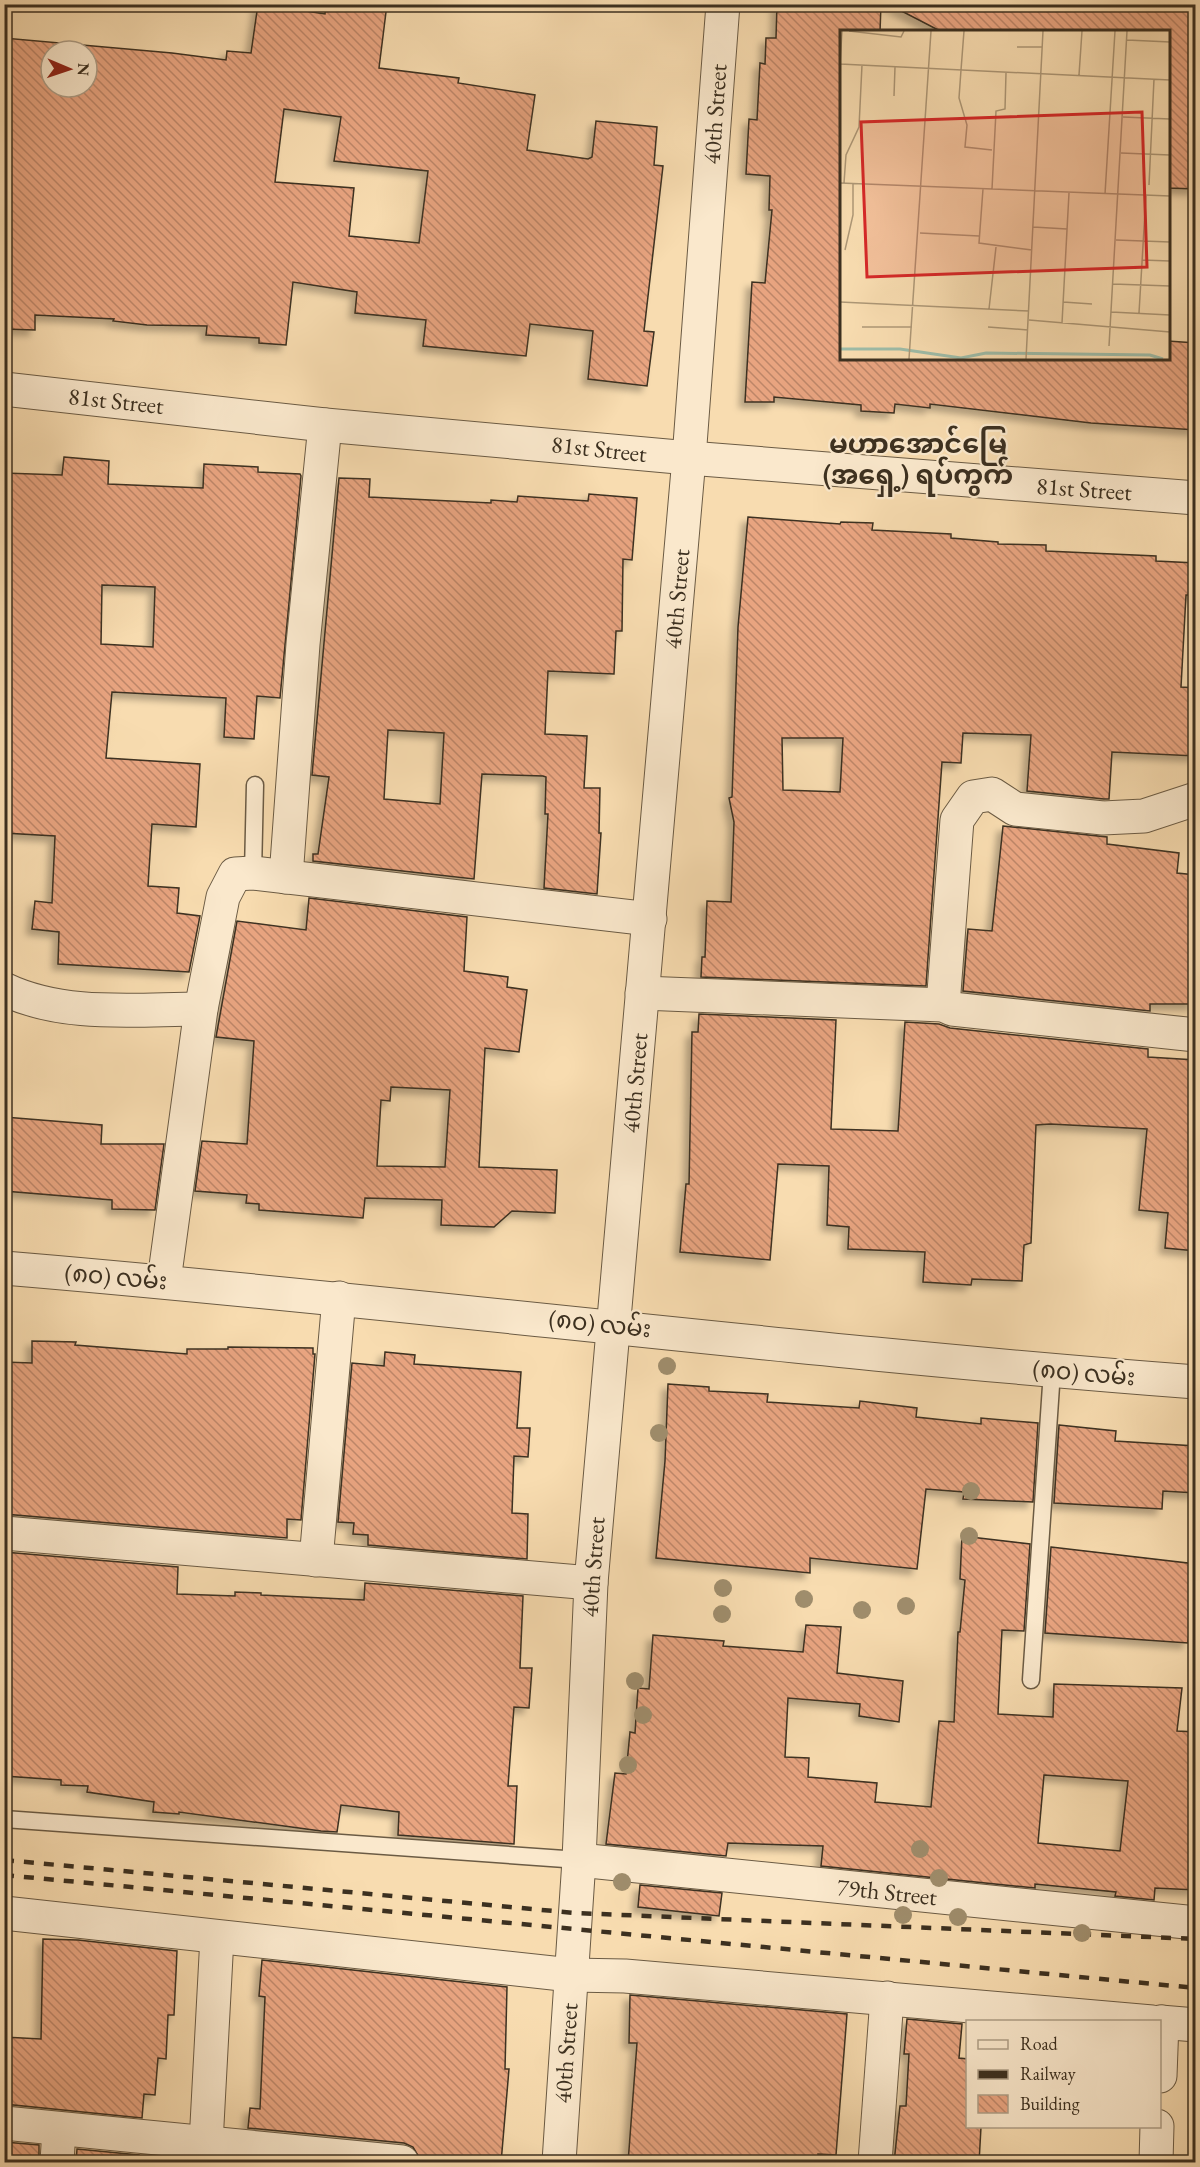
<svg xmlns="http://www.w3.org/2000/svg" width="1200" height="2167" font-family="'EB Garamond','Noto Sans Myanmar',serif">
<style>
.building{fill:url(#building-back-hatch);stroke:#3c3020;stroke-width:1.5;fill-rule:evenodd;filter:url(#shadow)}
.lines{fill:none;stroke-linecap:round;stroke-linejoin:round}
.service-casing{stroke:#6b5b44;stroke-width:19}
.minor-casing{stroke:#6b5b44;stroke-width:35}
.service{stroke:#fae8cc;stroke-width:16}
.minor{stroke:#fae8cc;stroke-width:33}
.rail{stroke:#3c3020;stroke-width:4.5;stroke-dasharray:10 10;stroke-linecap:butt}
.tree{fill:#9f8d6c}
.labels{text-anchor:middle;stroke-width:4.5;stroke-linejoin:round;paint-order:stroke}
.street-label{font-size:24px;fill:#3c3020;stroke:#fae8cc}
.quarter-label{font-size:27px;font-weight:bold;fill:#3c3020;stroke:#fae8cc}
.inset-river{fill:none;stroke:#9ebca8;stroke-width:3}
.inset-road{fill:none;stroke:#ad9776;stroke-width:1.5}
.view{fill:#d62828;fill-opacity:0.15;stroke:#d62828;stroke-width:3}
.inset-edge{fill:none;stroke:#3c3020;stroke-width:3}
</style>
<defs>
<pattern id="building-back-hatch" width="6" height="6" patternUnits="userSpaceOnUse" patternTransform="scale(1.5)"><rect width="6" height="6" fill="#e8a480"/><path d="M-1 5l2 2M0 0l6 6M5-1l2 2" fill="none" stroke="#bd8668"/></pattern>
<filter id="shadow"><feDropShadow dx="-5.5" dy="5.5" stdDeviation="3" flood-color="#0004"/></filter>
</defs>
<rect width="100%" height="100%" fill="#f8dcb0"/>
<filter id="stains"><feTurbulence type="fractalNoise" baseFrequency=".00333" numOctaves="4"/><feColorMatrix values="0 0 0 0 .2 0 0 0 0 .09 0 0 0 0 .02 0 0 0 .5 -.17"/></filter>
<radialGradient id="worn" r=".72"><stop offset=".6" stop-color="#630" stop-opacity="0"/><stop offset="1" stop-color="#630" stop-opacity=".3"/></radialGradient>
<g class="building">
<path d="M258 4 325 14 326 4H387L379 68 459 78 458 83 535 95 527 150 588 159 592 157 596 121 657 127 654 165 663 166 644 331 654 332 647 386 588 379 593 331 530 324 526 356 423 346 426 320 355 313 357 292 293 282 286 345 259 343V338L206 335 207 326 147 325 113 321 114 319 35 315V330L4 329V38L172 53 226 60 227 51 251 53ZM51 51H87V87H51ZM284 109 341 117 334 161 428 171 419 243 349 236 354 188 275 182Z"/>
<path d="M777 4H881L880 32H842V358H1168V341L1196 343V430L1091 423 930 404V408L895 404 894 413 861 411V405L774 397V402H745L752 282 765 283 772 210H769L770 176 746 174 749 119 757 120 760 63 765 64 766 38H776Z"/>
<path d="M888 4H1196V189L1168 188V32H942Z"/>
<path d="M64 457 109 461 108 484 203 488 204 464 258 467V472L300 474 301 476 280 698 257 696 254 739 224 737 226 698 112 692 106 758 200 764 196 827 152 824 148 886 179 888 177 913 200 916 189 972 58 964 59 932 32 929 35 901 52 903 55 836 4 833V473L62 475ZM102 585 155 587 153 647 101 644Z"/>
<path d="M339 478 370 479 369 497 491 503V500L517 502 518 496 588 501 589 494 637 498 632 560 623 559 622 631H616L614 674 548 671 545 734 587 736 584 788H600L599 833H601L597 894 544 888 548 814H545L546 777 543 776 482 774 474 879 313 861V854H318L329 777 312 775ZM388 730 444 733 440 804 384 799Z"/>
<path d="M748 517 840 524 841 522 873 523 872 530 951 534V538L998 542V544L1046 545V551L1156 556V561L1196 563V595H1186L1181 687 1196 688V756L1112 752 1109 799H1104L1027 791 1031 735 963 733 961 763 942 762 926 986 701 977 702 957H705L707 901 731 902 734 822 729 798 732 797 738 627ZM782 738H843L840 792 783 790Z"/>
<path d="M1003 826 1107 837V844L1179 853 1177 873 1196 875 1194 1004H1150V1011L963 991 968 929 992 931Z"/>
<path d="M309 898 467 917 464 971 508 977 507 987 527 990 519 1052 485 1048 479 1167 557 1170 555 1213 512 1211 494 1227 441 1225 442 1200 365 1198 363 1218 259 1210V1204L246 1203 247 1195 195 1191 202 1141 247 1144 254 1041 216 1037 237 921 306 930ZM391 1087 450 1090 445 1167 377 1166 381 1100 390 1101Z"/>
<path d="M699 1014 836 1020 831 1129 898 1131 905 1022 939 1024 950 1028 1148 1049V1057L1196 1060V1251L1165 1248 1168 1213 1139 1210 1147 1129 1050 1124 1036 1125 1031 1243 1024 1245 1022 1281 972 1279 971 1285 923 1282 925 1252 848 1249 849 1227 827 1225 829 1166 778 1164 770 1260 680 1252 686 1184H689L692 1032H698Z"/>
<path d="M4 1117 102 1125 101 1144H164L155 1210 112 1209V1200L4 1191Z"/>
<path d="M32 1341 76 1342 75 1345 187 1354V1349H228V1347L313 1348V1354H315L301 1520 287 1519V1538L4 1514V1362L32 1363Z"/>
<path d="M385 1352 415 1355 414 1364 521 1372 517 1428H530L528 1457 514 1456 512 1513 528 1514 527 1559 368 1545V1535L353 1534 354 1523 338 1522 352 1363 384 1366Z"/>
<path d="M668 1384 709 1387V1391L768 1394 767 1402 859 1408 860 1401 917 1408 916 1417 981 1424V1418L1038 1423 1033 1502 963 1499 964 1492 926 1489 917 1569 810 1558V1573L656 1558 665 1461Z"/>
<path d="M1059 1425 1116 1431 1115 1441 1196 1446V1493L1163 1491 1162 1509 1054 1503Z"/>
<path d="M962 1536 1030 1544 1024 1631 1002 1630 998 1714 1053 1717 1054 1684 1182 1688 1177 1731 1196 1732V1890L1155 1888 1154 1900 1115 1896 1116 1892 1035 1884V1888L821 1866 823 1846 728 1843 726 1856 606 1844 615 1773 626 1774 630 1732 635 1733 638 1688 649 1689 653 1635 724 1641 723 1646 803 1652 806 1625 841 1627 837 1673 903 1681 899 1722 859 1716 860 1704 788 1698 785 1757 809 1758 808 1777 877 1783 875 1802 931 1807 939 1721 954 1722 958 1632H960L965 1580 960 1579ZM1044 1775 1128 1781 1120 1851 1038 1843Z"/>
<path d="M1051 1547 1196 1564 1188 1643 1045 1633Z"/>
<path d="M4 1552 178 1567 177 1594 235 1596V1592L261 1593V1595L364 1600 365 1583 523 1596 520 1668H532L529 1708 514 1707 508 1786H517L514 1844 398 1835 399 1812 341 1805 337 1832 321 1831 179 1812V1814L153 1812 154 1802 87 1792 88 1786 61 1785V1780L4 1776Z"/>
<path d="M640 1885 722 1893 719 1916 638 1907Z"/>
<path d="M43 1939 78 1940 177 1951 174 2015H168L166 2059 158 2058 155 2095 144 2094 142 2118 4 2104V2037L41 2039Z"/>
<path d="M262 1960 507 1987 505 2069H509L501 2163 420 2159 413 2147 404 2143 248 2128 250 2108 260 2109 265 1997 259 1996Z"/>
<path d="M630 1995 847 2014 836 2155 818 2154V2163H628L637 2043H629Z"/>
<path d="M907 2019 962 2024 959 2058 968 2059V2127H981L979 2163H894L900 2106H906L909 2054H904Z"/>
<path d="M4 2142 39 2145V2163H4Z"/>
<path d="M77 2149 139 2155 138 2163H76Z"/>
</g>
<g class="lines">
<g class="service-casing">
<g id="service">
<path d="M253 873 255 785"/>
<path d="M1031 1680 1052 1371"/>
<path d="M4 1819 579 1860"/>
</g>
</g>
<g class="minor-casing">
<g id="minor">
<path d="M4 389 325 425 689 458 1196 498"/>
<path d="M286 877 303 644 325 425"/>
<path d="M4 989C64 1018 136 1009 201 1009"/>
<path d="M642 993 943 1005 952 1009 1196 1035"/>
<path d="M943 1005 957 820 973 797 992 794 1015 809 1103 818 1144 816 1196 799"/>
<path d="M4 1268C402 1301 798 1352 1196 1382"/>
<path d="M164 1281 201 1009 223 897 235 874 253 873 650 919"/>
<path d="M4 1533 591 1583"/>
<path d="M316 1560 339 1298"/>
<path d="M579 1860 1196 1923"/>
<path d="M4 1913 571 1975 625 1976 1152 2022"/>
<path d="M1160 2022 1196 2025"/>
<path d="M1160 2076 1162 2022"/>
<path d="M4 2123 402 2162"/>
<path d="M57 2162 59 2129"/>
<path d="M205 2162 217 1937"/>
<path d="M559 2162 579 1860 591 1583 689 458 723 4"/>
<path d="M875 2162 887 1998"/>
<path d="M1156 2162 1157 2126"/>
</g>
</g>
<use href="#service" class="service"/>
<use href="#minor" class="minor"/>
<g class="rail">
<path d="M4 1860 575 1913 1196 1939"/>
<path d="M4 1875 1196 1988"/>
</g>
</g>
<g class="tree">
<circle cx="667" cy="1366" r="9"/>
<circle cx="659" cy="1433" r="9"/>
<circle cx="971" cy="1491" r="9"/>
<circle cx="969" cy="1536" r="9"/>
<circle cx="723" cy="1588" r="9"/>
<circle cx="804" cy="1599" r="9"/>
<circle cx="906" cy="1606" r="9"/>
<circle cx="862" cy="1610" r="9"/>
<circle cx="722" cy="1614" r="9"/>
<circle cx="635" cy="1681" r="9"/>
<circle cx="643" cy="1715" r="9"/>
<circle cx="628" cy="1765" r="9"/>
<circle cx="920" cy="1849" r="9"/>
<circle cx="939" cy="1878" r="9"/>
<circle cx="622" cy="1882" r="9"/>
<circle cx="903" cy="1915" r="9"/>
<circle cx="958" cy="1917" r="9"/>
<circle cx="1082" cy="1933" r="9"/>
</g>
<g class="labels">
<g class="street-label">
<text transform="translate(715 114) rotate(-86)" y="8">40th Street</text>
<text transform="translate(116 401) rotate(6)" y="8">81st Street</text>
<text transform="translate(599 449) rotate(6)" y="8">81st Street</text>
<text transform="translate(1084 489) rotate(4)" y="8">81st Street</text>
<text transform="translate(677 599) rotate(-85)" y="8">40th Street</text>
<text transform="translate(635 1083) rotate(-85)" y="8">40th Street</text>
<text transform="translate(116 1277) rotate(5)" y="8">(၈၀) လမ်း</text>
<text transform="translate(600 1324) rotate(6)" y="8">(၈၀) လမ်း</text>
<text transform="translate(1084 1373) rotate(5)" y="8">(၈၀) လမ်း</text>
<text transform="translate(593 1567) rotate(-86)" y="8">40th Street</text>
<text transform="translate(887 1892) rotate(6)" y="8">79th Street</text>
<text transform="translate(566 2053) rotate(-86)" y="8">40th Street</text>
</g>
<g class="quarter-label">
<text x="918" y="453">မဟာအောင်မြေ<tspan x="918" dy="31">(အရှေ့) ရပ်ကွက်</tspan></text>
</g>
</g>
<g transform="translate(840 30)">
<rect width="330" height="330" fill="#f8dcb0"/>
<path class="inset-river" d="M0 319H60L121 328 146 323 310 325 323 329"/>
<path class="inset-road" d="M9 1 61 7 64 1M287 10 330 12M177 17H202M0 34 330 50M0 34 2 1M121 40 119 68 127 95 125 117 152 120M121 40 124 1M239 45 242 1M54 66 55 37M283 87 330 89M281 123 330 125M0 153 330 166M4 153 6 125 19 97 22 35M309 155 314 49M143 159 139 213 192 220M152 159 156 81 165 79 166 43M265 164 275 1M193 197 227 199M80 203 139 206M276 210 330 212M5 220 13 185V153M302 230 330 231M273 254 330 256M0 272 189 281M223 272 252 274M149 279 156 217M271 282 330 285M299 283 306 165M189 290 330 302M222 293 229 163M22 297H72M148 297 188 300M269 316 287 1M69 329 91 1M186 329 203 1"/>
<path class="view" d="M302 82 307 237 27 247 21 92Z"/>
<rect width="330" height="330" class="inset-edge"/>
</g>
<rect width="1200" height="2167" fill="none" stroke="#f8dcb0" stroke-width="24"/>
<rect x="6" y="6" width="1188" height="2155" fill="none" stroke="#3c3020" stroke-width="3"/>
<rect x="12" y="12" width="1176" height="2143" fill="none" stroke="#3c3020" stroke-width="1.5"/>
<rect x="966" y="2020" width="195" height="108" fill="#fae8cc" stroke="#ae9e87" stroke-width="1.5"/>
<rect x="978" y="2040" width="30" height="9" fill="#fae8cc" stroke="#ae9e87" stroke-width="1.5"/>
<text x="1020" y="2050" font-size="18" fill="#3c3020">Road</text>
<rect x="978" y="2070" width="30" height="9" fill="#3c3020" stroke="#ae9e87" stroke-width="1.5"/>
<text x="1020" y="2080" font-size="18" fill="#3c3020">Railway</text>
<rect x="978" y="2095" width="30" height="18" fill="url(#building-back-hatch)" stroke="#ae9e87" stroke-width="1.5"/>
<text x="1020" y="2110" font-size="18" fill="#3c3020">Building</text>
<g transform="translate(69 69) rotate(92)"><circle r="28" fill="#fae8cc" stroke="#ae9e87" stroke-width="1.5"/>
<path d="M0-4.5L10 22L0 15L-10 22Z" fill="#8f2418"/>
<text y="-9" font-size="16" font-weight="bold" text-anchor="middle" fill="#3c3020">N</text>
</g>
<rect width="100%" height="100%" filter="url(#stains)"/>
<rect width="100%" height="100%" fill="url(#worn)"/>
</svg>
